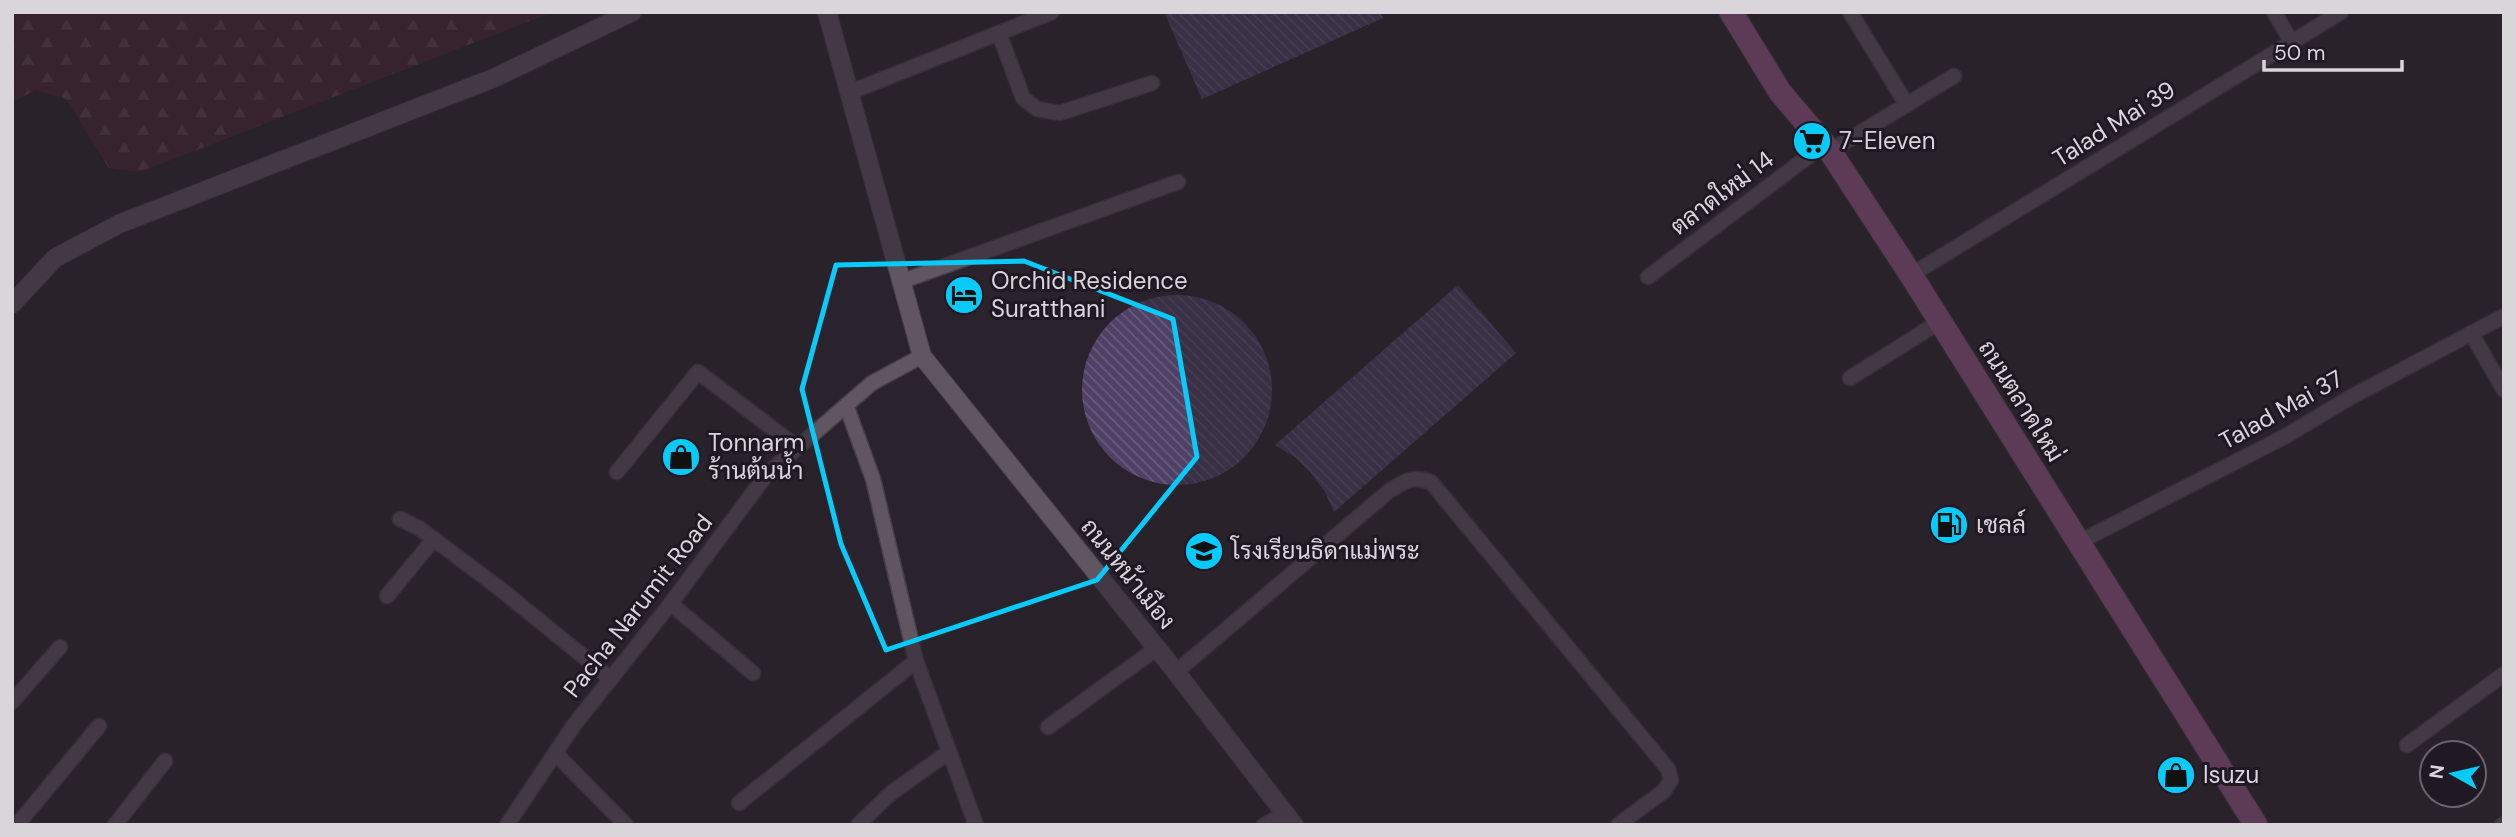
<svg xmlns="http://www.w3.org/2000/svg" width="2516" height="837" font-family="'DM Sans',Sarabun,sans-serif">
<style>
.forest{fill:url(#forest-firs)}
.building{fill:url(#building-back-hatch)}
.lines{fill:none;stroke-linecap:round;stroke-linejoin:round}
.minor-casing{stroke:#463f48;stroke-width:17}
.tertiary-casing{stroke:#463f48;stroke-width:20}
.primary-casing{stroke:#463f48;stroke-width:25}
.minor{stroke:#605662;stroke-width:14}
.tertiary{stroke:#605662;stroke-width:18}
.primary{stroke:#9b5a8a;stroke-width:23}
.marked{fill:none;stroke:#08cbf9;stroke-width:5;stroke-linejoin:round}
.labels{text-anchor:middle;stroke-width:6;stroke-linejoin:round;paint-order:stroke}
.street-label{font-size:24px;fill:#dad4db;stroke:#201822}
.poi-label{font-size:24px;fill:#dad4db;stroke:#201822;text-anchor:start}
</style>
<defs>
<pattern id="forest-firs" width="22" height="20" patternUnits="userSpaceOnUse" patternTransform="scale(1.75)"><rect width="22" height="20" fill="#472530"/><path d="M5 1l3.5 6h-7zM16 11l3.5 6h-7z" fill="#61444d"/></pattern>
<pattern id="building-back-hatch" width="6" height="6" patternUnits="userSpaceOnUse" patternTransform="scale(1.75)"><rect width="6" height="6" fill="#4f4166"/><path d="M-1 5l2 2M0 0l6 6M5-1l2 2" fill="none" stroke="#685c7b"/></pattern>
</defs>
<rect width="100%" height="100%" fill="#2a222c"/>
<path class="forest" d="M12 12H553L140 172 109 168 66 99 36 90 12 102Z"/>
<g class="building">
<path d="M1164 12H1380L1383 18 1202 99Z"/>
<path d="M1458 285 1516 353 1334 512 1325 492 1311 473 1295 457 1275 445Z"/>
<circle cx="1177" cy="390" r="95"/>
</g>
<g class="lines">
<g class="minor-casing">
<g id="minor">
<path d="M1850 12 1907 105"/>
<path d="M2274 12 2291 41"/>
<path d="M999 33 1023 98 1037 109 1060 113 1152 83"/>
<path d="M848 93 1052 12"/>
<path d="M1830 151 1954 76"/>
<path d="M1911 275 2341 12"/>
<path d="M1648 277 1825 144"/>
<path d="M900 282 1178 182"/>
<path d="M2471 333 2504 390"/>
<path d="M1850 378 1941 321"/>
<path d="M846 405 873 479 916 661 976 825"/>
<path d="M617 472 698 372 797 447"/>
<path d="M400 519 419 528 499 588 611 679"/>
<path d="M2079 542 2284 437 2351 397 2504 316"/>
<path d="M387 596 434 539"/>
<path d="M671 604 753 673"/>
<path d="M1176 672 1389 491C1406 481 1411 475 1431 482L1668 769 1671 780 1664 791 1618 825"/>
<path d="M12 702 60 647"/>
<path d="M1048 727 1157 648"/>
<path d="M2407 745 2504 674"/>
<path d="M555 753 626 825"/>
<path d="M739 803 916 661"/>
<path d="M17 825 99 726"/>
<path d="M115 825 165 761"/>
<path d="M507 825 574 725 671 603 767 474 872 383 922 356"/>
<path d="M858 825 891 793 949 752"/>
<path d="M1264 825 1285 814"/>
<path d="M2502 825 2504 824"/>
</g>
</g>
<g class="tertiary-casing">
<g id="tertiary">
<path d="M827 12 922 356 1176 672 1294 825"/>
<path d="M12 304 55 258 119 224 494 78 632 12"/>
</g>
</g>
<g class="primary-casing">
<path id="primary" d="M1731 12 1780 92 1830 151 1911 275 2256 825"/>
</g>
<use href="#minor" class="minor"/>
<use href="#tertiary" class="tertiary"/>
<use href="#primary" class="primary"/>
</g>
<path d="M0 0H2516V837H0ZM1024 261 1173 319 1197 457 1097 580 886 650 841 544 802 389 836 265Z" fill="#2a222c" fill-opacity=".55" fill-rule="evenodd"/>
<path class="marked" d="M1024 261 1173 319 1197 457 1097 580 886 650 841 544 802 389 836 265Z"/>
<defs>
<g id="supermarket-disc" transform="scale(2.0125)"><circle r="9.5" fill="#08cbf9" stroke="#201822"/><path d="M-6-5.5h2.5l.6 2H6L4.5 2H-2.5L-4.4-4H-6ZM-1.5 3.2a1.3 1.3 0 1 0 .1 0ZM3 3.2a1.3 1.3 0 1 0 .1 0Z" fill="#111"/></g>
<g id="hotel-disc" transform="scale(2.0125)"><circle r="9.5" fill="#08cbf9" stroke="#201822"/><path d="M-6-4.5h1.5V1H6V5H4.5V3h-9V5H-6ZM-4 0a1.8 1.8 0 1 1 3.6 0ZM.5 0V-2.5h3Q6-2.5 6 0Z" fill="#111"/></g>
<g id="shop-disc" transform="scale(2.0125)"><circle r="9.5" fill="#08cbf9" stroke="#201822"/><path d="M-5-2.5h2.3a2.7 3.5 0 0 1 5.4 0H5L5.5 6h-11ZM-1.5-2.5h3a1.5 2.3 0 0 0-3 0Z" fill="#111"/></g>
<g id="fuel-disc" transform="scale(2.0125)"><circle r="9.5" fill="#08cbf9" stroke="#201822"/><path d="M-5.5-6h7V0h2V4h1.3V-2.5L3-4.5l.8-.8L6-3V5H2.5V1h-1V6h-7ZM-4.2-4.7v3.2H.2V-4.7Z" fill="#111"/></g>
<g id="school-disc" transform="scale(2.0125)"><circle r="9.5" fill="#08cbf9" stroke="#201822"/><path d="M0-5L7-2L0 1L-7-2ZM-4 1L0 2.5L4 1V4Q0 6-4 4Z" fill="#111"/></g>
</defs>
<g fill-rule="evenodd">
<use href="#supermarket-disc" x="1812" y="141"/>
<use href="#hotel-disc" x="964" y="295"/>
<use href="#shop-disc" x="681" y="457"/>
<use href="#fuel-disc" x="1949" y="525"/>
<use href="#school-disc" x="1204" y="551"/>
<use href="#shop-disc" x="2176" y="775"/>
</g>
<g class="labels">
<g class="street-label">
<text transform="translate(2114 124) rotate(-32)" y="8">Talad Mai 39</text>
<text transform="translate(1722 193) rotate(-37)" y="8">ตลาดใหม่ 14</text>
<text transform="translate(2021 401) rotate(58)" y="8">ถนนตลาดใหม่</text>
<text transform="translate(2281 410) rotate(-29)" y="8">Talad Mai 37</text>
<text transform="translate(1128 574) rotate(51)" y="8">ถนนหน้าเมือง</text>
<text transform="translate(638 606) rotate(-52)" y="8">Pacha Narumit Road</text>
</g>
<g class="poi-label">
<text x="1839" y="149">7-Eleven</text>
<text x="991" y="289">Orchid Residence<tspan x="991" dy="28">Suratthani</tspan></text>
<text x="708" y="451">Tonnarm<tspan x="708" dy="28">ร้านต้นน้ำ</tspan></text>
<text x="1976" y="533">เชลล์</text>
<text x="1231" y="559">โรงเรียนธิดาแม่พระ</text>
<text x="2203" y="783">Isuzu</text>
</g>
</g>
<rect width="2516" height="837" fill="none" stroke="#dad4db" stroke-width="28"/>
<g transform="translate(2453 774) rotate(278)"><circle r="33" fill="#201822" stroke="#6a636c" stroke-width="2"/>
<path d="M0-5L12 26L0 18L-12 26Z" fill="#08cbf9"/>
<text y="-10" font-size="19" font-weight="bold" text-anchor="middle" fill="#dad4db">N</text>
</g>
<path d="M2264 60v10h138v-10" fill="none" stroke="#dad4db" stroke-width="3.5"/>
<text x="2274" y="60" font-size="21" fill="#dad4db" stroke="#201822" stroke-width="5" paint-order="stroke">50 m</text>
</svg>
